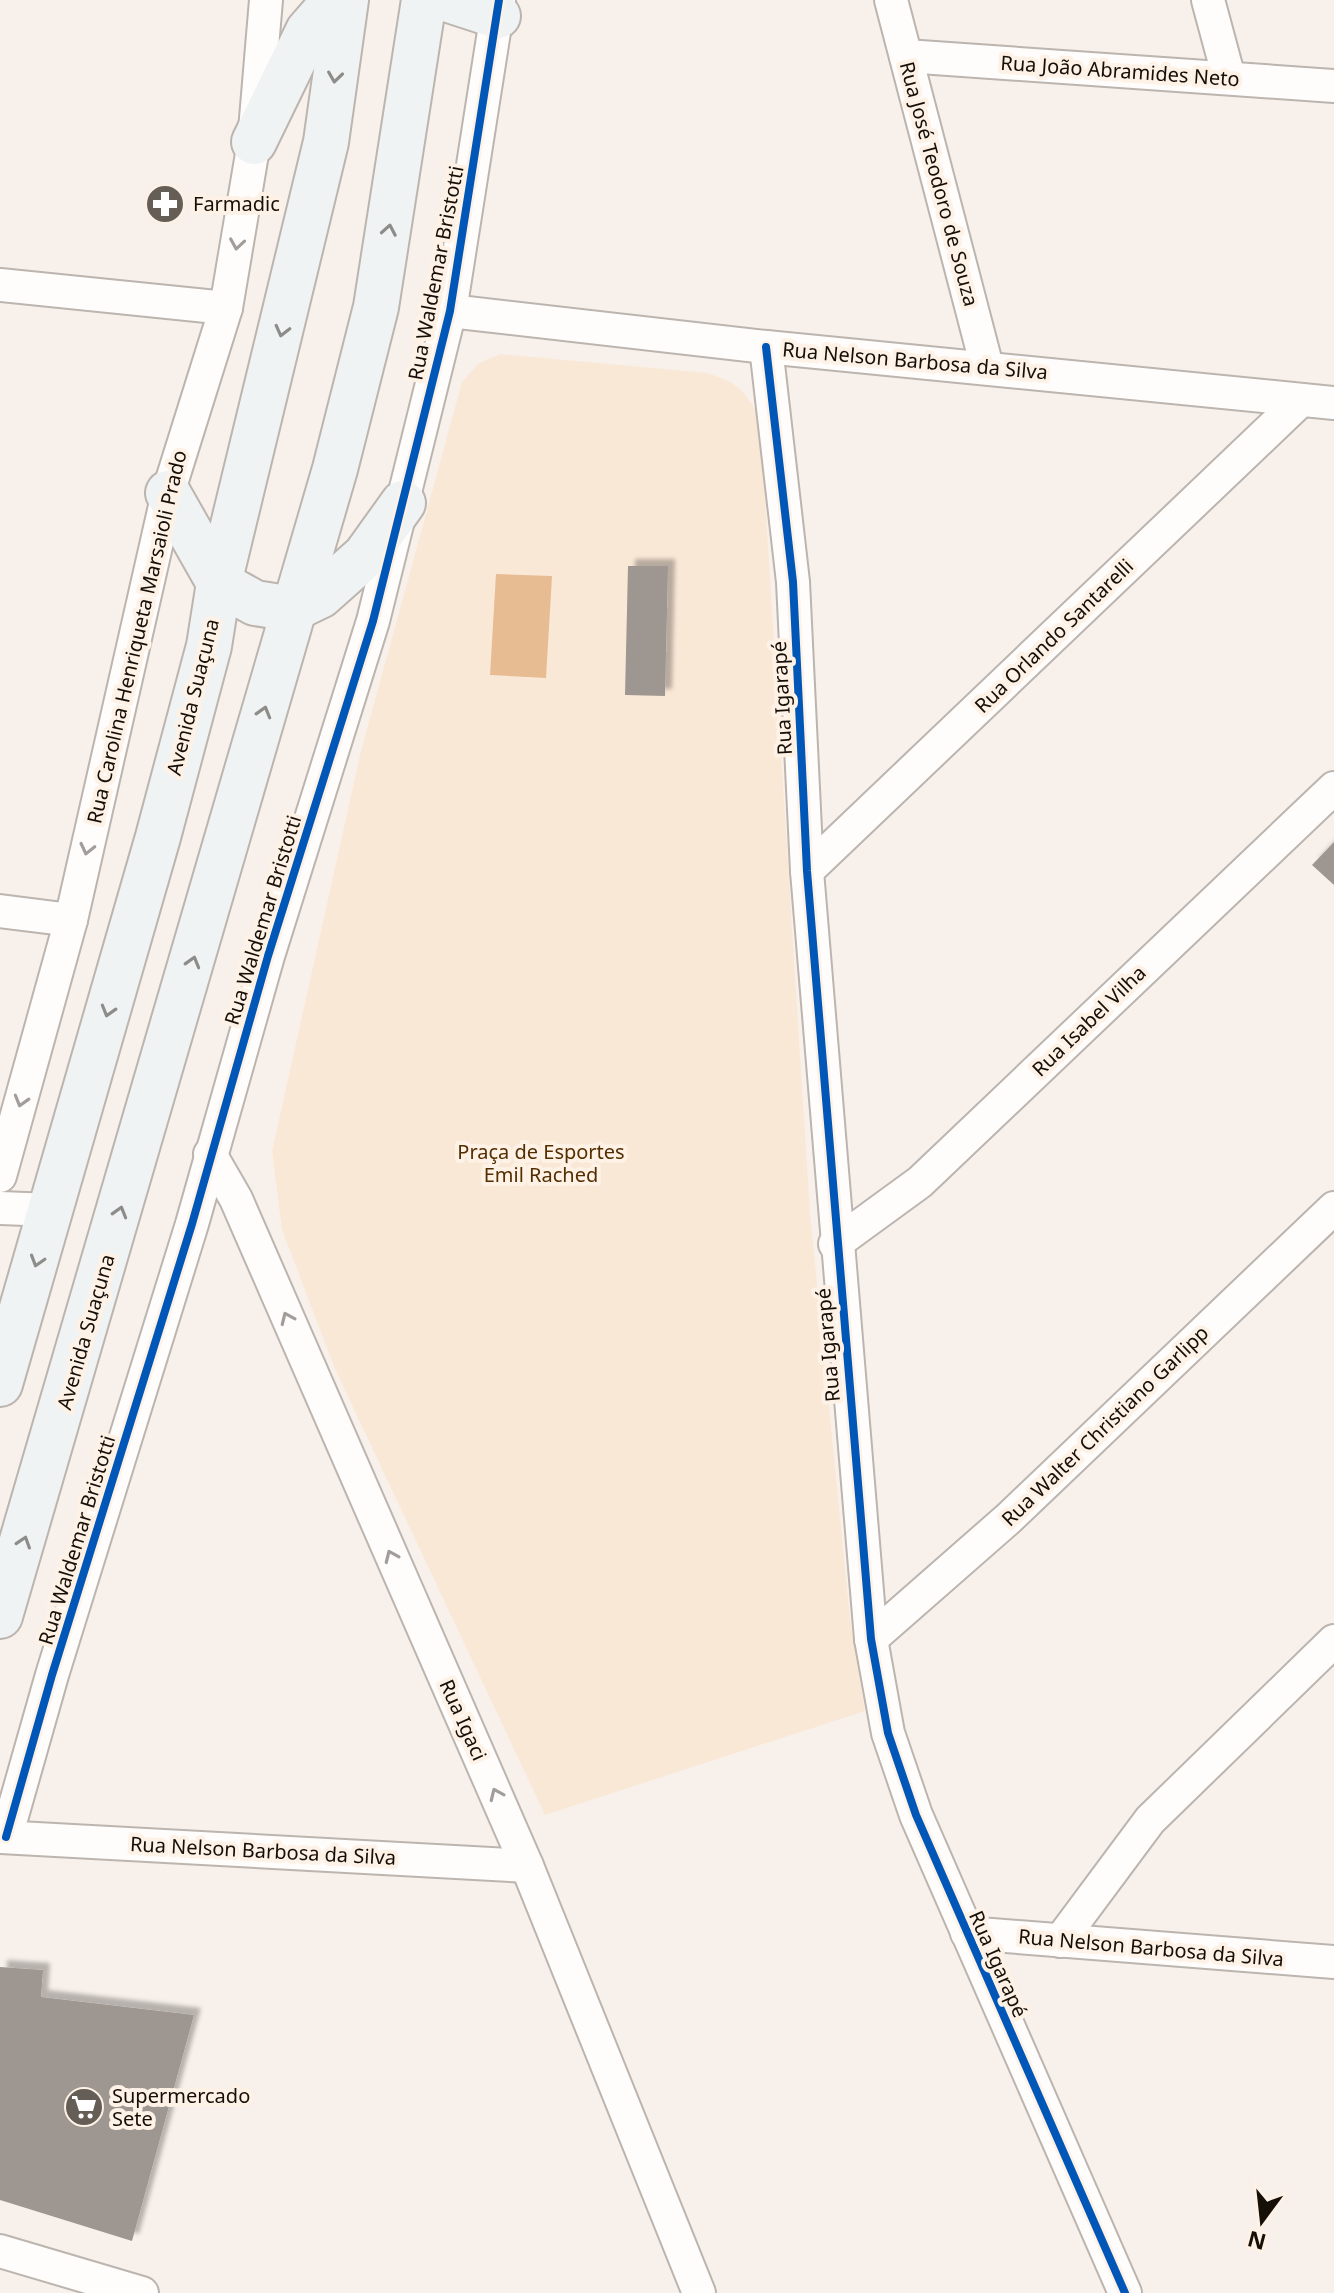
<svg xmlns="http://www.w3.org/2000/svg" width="1334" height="2293" font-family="'Noto Sans',sans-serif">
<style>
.green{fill:#fae8d7}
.water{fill:#e7bc92}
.building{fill:#9e9791;filter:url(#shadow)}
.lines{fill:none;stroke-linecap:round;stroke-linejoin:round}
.minor-casing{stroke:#bcb4ae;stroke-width:36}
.secondary-casing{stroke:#bcb4ae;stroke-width:48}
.minor{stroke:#fefdfc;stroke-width:32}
.secondary{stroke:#eff3f3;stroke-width:44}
.cycleway-casing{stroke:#fef1e5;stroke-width:13}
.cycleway{stroke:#0057b8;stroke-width:8}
.oneway{stroke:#8d8c89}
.oneway2{stroke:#a19e9a}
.labels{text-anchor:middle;stroke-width:8;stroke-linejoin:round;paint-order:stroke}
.street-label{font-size:20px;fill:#160f08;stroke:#fef1e5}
.poi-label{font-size:20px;fill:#160f08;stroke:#fef1e5;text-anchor:start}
.park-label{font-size:20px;fill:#542e00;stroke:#fef1e5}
</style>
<defs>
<filter id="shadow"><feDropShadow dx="7" dy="-7" stdDeviation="2" flood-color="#0004"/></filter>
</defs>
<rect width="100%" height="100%" fill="#f8f1eb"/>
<path class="green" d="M500 354 707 373C738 383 745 390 760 419L810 1213 850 1619 865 1711 545 1815 335 1369 282 1230 272 1151 360 755 462 382 478 364Z"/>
<path class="water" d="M496 574 552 576 546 678 490 675Z"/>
<g class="building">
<path d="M628 566H668L665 696 625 695Z"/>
<path d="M1334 842V885L1312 865Z"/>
<path d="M0 1967 43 1970 41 1997 194 2015 132 2241 0 2200Z"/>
</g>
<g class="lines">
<g class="minor-casing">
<g id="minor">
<path d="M891 0 987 367"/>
<path d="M1208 0 1229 78"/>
<path d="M906 56 1334 86"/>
<path d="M0 285 226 308"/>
<path d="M450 311 766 347 1334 403"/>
<path d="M766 347 793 582 807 871 871 1639 888 1733 916 1815 1125 2293"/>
<path d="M807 871 1301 400"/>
<path d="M0 911 71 920"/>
<path d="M210 1154 236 1199 527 1866 699 2293"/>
<path d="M0 1176 71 920 168 493 226 308 254 142 266 0"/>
<path d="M0 1208 52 1210"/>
<path d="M835 1244 920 1182 1334 788"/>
<path d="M871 1639 1009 1518 1334 1208"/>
<path d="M0 1837 527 1866"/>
<path d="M6 1837 52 1675 192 1224 268 956 373 621 450 311 499 0"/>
<path d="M967 1933 1334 1962"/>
<path d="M1060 1941 1150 1820 1334 1641"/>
<path d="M0 2251 142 2293"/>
</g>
</g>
<g class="secondary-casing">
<g id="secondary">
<path d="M449 0 498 16"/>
<path d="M254 142 308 31 335 0"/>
<path d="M168 493 219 583 255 603 293 609 320 596 365 556 403 503"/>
<path d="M0 1384 158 837 209 646 219 583 326 142 346 0"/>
<path d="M0 1616 335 469 376 307 424 0"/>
</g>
</g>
<use href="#minor" class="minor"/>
<use href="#secondary" class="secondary"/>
<g class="cycleway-casing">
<g id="cycleway">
<path d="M766 347 793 582 807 871 871 1639 888 1733 916 1815 1125 2293"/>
<path d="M6 1837 52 1675 192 1224 268 956 373 621 450 311 499 0"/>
</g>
</g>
<use href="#cycleway" class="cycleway"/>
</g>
<defs><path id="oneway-chevron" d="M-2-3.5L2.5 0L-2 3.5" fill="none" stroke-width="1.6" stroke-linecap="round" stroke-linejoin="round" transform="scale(2)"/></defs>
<g class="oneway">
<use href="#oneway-chevron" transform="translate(335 77) rotate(98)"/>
<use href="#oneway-chevron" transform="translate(389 230) rotate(-80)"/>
<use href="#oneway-chevron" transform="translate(282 331) rotate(104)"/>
<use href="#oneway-chevron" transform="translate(264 712) rotate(-74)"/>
<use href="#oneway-chevron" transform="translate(193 962) rotate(-74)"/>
<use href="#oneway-chevron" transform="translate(108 1011) rotate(106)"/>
<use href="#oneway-chevron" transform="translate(120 1212) rotate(-74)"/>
<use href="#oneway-chevron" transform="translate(37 1261) rotate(107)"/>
<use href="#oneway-chevron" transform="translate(24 1542) rotate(-72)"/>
</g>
<g class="oneway2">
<use href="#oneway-chevron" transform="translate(237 244) rotate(99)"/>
<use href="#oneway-chevron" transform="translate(87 849) rotate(103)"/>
<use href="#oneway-chevron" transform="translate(21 1101) rotate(106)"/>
<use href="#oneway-chevron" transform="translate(287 1318) rotate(-114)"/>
<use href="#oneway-chevron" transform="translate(391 1556) rotate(-114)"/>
<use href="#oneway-chevron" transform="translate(496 1794) rotate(-114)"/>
</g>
<defs>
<g id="pharmacy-disc" transform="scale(2)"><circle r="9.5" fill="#655e57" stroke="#fef1e5"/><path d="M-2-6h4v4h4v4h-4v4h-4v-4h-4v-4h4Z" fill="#fff"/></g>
<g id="supermarket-disc" transform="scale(2)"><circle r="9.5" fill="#655e57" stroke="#fef1e5"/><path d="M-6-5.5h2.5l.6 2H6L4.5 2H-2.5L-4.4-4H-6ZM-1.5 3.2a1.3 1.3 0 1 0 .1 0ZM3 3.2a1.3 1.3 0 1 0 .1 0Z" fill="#fff"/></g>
</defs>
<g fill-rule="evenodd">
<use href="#pharmacy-disc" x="165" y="204"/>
<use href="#supermarket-disc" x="84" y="2107"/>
</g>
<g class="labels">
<g class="street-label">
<text transform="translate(1120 71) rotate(4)" y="7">Rua João Abramides Neto</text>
<text transform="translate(939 184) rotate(75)" y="7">Rua José Teodoro de Souza</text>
<text transform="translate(436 273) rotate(-79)" y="7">Rua Waldemar Bristotti</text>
<text transform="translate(915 361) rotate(5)" y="7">Rua Nelson Barbosa da Silva</text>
<text transform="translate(1054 636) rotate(-44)" y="7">Rua Orlando Santarelli</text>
<text transform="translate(137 637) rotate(-77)" y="7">Rua Carolina Henriqueta Marsaioli Prado</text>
<text transform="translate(193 697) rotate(-76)" y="7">Avenida Suaçuna</text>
<text transform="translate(782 698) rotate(-93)" y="7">Rua Igarapé</text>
<text transform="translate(263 920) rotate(-73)" y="7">Rua Waldemar Bristotti</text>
<text transform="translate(1089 1021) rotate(-44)" y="7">Rua Isabel Vilha</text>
<text transform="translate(86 1332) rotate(-74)" y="7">Avenida Suaçuna</text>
<text transform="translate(828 1345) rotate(-95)" y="7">Rua Igarapé</text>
<text transform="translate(1105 1426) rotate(-44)" y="7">Rua Walter Christiano Garlipp</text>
<text transform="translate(77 1540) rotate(-73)" y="7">Rua Waldemar Bristotti</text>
<text transform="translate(463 1720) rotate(66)" y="7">Rua Igaci</text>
<text transform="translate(263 1851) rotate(3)" y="7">Rua Nelson Barbosa da Silva</text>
<text transform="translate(1151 1948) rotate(5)" y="7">Rua Nelson Barbosa da Silva</text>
<text transform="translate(998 1964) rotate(66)" y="7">Rua Igarapé</text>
</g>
<g class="poi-label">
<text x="193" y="211">Farmadic</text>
<text x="112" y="2103">Supermercado<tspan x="112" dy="23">Sete</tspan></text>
</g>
<g class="park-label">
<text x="541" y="1159">Praça de Esportes<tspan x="541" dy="23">Emil Rached</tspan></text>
</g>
</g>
<g transform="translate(1262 2221) rotate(195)" stroke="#fef1e5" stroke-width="6" paint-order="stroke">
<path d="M0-6L14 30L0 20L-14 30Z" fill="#160f08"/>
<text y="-12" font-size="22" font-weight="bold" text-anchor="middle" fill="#160f08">N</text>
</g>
</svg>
